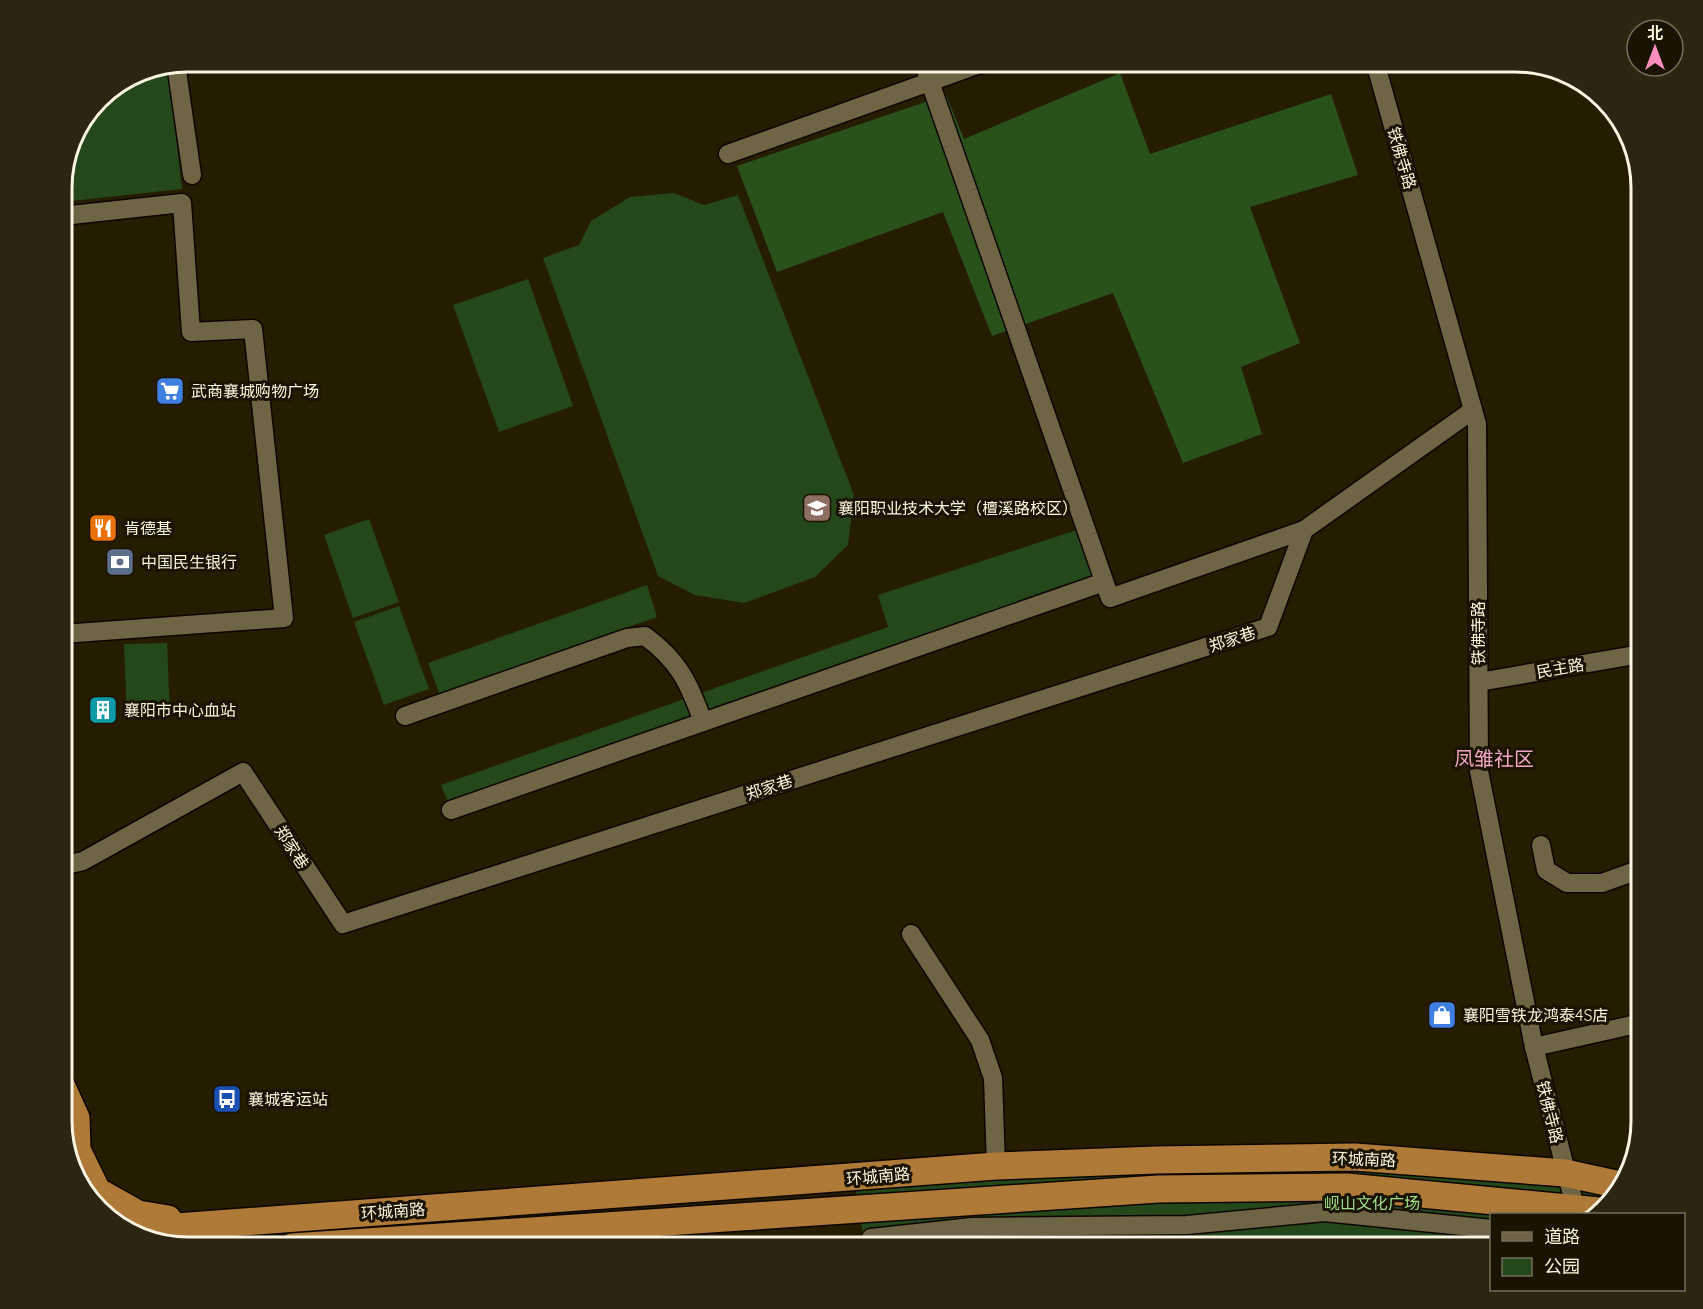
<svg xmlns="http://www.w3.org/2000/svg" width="1703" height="1309" font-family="Quicksand,'Noto Sans SC',sans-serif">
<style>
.green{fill:#244819}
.forest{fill:#29521b}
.water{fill:#2b5083;stroke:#6981a0;stroke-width:1.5}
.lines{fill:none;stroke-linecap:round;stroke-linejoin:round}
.minor-casing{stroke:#0e0600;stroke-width:21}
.highway-casing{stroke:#0e0600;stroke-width:30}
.minor{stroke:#6f6545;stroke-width:18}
.highway{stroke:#af7a37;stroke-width:27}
.labels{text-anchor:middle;stroke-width:6;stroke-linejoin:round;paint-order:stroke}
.street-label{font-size:16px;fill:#faf4e2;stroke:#1a1300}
.poi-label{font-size:16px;fill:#faf4e2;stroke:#1a1300;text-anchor:start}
.park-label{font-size:16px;fill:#a0df8e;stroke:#1a1300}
.quarter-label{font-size:20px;fill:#f3a5c5;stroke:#1a1300}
.rim{fill:none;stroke:#faf4e2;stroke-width:3}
</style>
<rect width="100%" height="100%" fill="#261c00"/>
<g class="green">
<path d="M168 66 182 189 62 202C62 149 87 92 140 71 148 68 159 67 168 66Z"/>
<path d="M674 193 704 205 738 195 854 495 848 545 815 577 744 603 695 595 658 576 543 258 579 245 591 221 630 197Z"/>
<path d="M528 279 573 406 499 432 453 305Z"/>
<path d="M369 519 399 602 353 618 324 535Z"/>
<path d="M1086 527 1104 582 451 810 441 785 888 627 878 595Z"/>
<path d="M647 585 657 617 439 693 428 663Z"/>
<path d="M399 606 429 689 384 705 354 622Z"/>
<path d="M167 643 170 716 127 718 124 644Z"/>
<path d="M1355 1157 1620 1185 1615 1198 1595 1214H1492L1491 1247H865L854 1178Z"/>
</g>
<path class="forest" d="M1120 73 1150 154 1331 94 1358 175 1250 207 1300 343 1241 367 1262 434 1183 463 1113 293 992 336 943 212 777 272 737 166 946 95 964 139Z"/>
<path class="water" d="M1300 1241 1405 1247H1286Z"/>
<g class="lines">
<g class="minor-casing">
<g id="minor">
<path d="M923 62 1110 598 1304 530"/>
<path d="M1375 62 1477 424 1479 771 1534 1047 1577 1214"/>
<path d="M176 64 192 175"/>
<path d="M728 154 985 62"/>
<path d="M62 634 284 618 253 329 191 332 182 203 62 216"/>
<path d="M1479 682 1641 654"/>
<path d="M405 716 627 638 645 636C679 661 689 683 703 722"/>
<path d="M451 810 1104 582"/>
<path d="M1541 845 1546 870 1567 883H1602L1641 869"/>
<path d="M62 866 83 861 243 772 343 924 1268 627 1304 530 1473 410"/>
<path d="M911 934 980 1040 993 1078 996 1166"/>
<path d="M1534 1047 1641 1023"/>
<path d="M871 1238 972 1227 1187 1225 1324 1212 1492 1229"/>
</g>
</g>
<g class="highway-casing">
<g id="highway">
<path d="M62 1087 76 1118 77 1150 97 1191 138 1214 168 1219"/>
<path d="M136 1230 996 1166 1156 1160 1355 1157 1565 1173 1620 1185"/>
<path d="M292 1247 1158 1189 1347 1187 1599 1211"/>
</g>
</g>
<use href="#minor" class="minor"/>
<use href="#highway" class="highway"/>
</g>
<defs>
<g id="supermarket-square" transform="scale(1.5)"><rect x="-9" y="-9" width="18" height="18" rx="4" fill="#3f7fe0" stroke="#1a1300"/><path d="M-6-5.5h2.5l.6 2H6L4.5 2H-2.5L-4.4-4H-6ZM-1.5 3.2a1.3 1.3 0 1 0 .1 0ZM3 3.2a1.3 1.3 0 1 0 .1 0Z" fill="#fff"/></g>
<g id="university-square" transform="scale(1.5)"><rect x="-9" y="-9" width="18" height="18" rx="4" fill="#8d6e63" stroke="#1a1300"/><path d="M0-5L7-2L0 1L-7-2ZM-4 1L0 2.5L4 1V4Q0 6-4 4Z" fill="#fff"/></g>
<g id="restaurant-square" transform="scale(1.5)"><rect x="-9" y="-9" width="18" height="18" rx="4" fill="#e8710a" stroke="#1a1300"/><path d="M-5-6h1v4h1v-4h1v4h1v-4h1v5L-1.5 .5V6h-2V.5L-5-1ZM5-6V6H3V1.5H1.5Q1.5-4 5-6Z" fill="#fff"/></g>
<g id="bank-square" transform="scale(1.5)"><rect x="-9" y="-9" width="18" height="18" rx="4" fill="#5c6f8a" stroke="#1a1300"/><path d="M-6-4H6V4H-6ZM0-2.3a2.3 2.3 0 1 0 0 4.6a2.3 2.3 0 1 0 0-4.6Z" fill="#fff"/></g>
<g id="building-square" transform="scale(1.5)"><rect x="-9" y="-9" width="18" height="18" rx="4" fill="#0f9aa8" stroke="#1a1300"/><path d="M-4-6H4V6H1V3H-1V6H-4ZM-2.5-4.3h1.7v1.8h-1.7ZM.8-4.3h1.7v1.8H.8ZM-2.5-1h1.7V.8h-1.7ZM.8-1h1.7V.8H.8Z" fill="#fff"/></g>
<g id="shop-square" transform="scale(1.5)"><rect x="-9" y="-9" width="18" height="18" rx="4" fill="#3f7fe0" stroke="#1a1300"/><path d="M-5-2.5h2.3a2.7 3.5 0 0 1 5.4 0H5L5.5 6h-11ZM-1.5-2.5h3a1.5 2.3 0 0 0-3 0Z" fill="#fff"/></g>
<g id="bus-square" transform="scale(1.5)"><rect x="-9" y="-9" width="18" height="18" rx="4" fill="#1a4fb4" stroke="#1a1300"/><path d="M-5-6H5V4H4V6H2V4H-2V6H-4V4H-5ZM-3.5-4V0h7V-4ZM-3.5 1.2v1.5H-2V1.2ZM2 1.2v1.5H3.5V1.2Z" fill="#fff"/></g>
</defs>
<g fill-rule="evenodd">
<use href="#supermarket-square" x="170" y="391"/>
<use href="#university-square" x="817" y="508"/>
<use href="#restaurant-square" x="103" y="528"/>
<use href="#bank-square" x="120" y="562"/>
<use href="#building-square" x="103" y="710"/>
<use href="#shop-square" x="1442" y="1015"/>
<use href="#bus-square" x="227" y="1099"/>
</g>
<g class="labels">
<g class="street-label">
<text transform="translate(1402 158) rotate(74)" y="6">铁佛寺路</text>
<text transform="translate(1478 633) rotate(-90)" y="6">铁佛寺路</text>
<text transform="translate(1232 639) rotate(-18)" y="6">郑家巷</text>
<text transform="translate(1560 668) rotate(-10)" y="6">民主路</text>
<text transform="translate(769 787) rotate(-18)" y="6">郑家巷</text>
<text transform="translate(292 847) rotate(57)" y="6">郑家巷</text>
<text transform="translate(1550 1112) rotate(76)" y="6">铁佛寺路</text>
<text transform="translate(1364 1159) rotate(2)" y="6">环城南路</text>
<text transform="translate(878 1176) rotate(-5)" y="6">环城南路</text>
<text transform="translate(393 1211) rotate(-4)" y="6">环城南路</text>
</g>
<g class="poi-label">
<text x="191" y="397">武商襄城购物广场</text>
<text x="838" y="514">襄阳职业技术大学（檀溪路校区）</text>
<text x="124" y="534">肯德基</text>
<text x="141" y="568">中国民生银行</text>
<text x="124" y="716">襄阳市中心血站</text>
<text x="1463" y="1021">襄阳雪铁龙鸿泰4S店</text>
<text x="248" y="1105">襄城客运站</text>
</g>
<g class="park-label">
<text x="1372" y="1209">岘山文化广场</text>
</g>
<g class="quarter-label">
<text x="1494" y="766">凤雏社区</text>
</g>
</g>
<path d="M0 0H1703V1309H0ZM188 72H1515A116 116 0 0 1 1631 188V1121A116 116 0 0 1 1515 1237H188A116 116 0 0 1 72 1121V188A116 116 0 0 1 188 72Z" fill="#2c2512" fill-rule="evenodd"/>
<path class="rim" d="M188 72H1515A116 116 0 0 1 1631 188V1121A116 116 0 0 1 1515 1237H188A116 116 0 0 1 72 1121V188A116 116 0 0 1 188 72Z"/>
<rect x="1490" y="1213" width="195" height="78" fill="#1a1300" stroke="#746d5a" stroke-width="1.5"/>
<rect x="1502" y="1232" width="30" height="9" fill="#6f6545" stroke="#746d5a" stroke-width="1.5"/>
<text x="1544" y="1243" font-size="18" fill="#faf4e2">道路</text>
<rect x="1502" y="1258" width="30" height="18" fill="#244819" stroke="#746d5a" stroke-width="1.5"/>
<text x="1544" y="1273" font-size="18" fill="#faf4e2">公园</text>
<g transform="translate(1655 48)"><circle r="28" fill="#1a1300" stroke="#746d5a" stroke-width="1.5"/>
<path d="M0-4.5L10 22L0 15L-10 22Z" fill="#fd8ebe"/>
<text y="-9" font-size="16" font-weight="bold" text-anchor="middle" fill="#faf4e2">北</text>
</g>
</svg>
